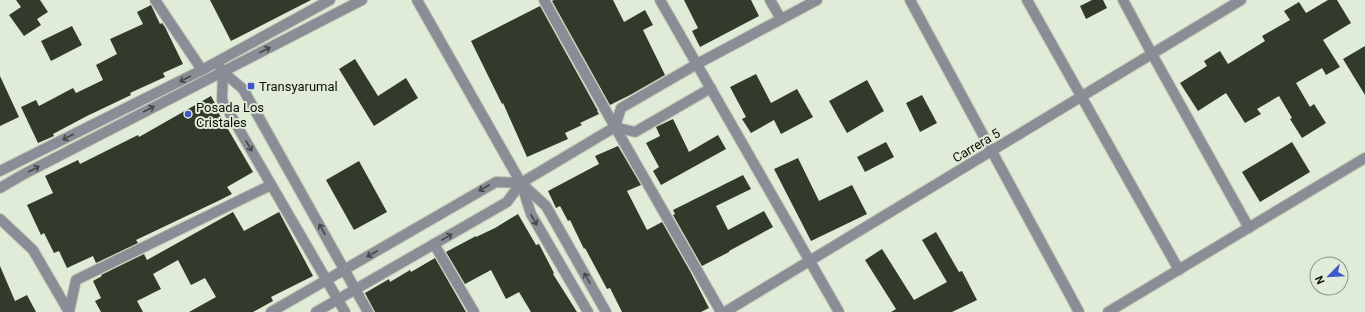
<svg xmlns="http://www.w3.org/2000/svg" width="1365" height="312" font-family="Roboto,sans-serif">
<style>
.building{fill:#323b2b}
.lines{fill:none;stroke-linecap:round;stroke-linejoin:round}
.minor-casing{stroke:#bec9b6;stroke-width:12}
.minor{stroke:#8a8d95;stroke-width:10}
.oneway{stroke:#444847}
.poi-dot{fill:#3f57ca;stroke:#e0ecd7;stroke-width:1.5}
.labels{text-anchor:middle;stroke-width:4;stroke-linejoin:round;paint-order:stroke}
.poi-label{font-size:13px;fill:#0b0f08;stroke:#e0ecd7;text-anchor:start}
.street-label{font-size:13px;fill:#0b0f08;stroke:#e0ecd7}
</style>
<rect width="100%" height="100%" fill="#e0ecd7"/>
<g class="building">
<path d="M16 0H40L48 12 37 19 41 25 24 36 9 15 21 7Z"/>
<path d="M210 0H311L231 41Z"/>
<path d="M554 0H613L624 22 645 10 653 25 643 30 665 75 630 95 610 105 552 1Z"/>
<path d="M684 0H751L759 16 700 47 692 31 698 28Z"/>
<path d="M1092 0H1103L1107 8 1086 19 1080 6Z"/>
<path d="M1328 0H1337L1351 23 1323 40 1340 67 1326 75 1322 68 1296 83 1310 107 1314 104 1326 123 1302 138 1290 119 1292 118 1279 96 1257 109 1261 114 1245 123 1226 93 1198 111 1180 83 1207 66 1204 61 1220 51 1228 64 1265 41 1262 36 1290 20 1284 11 1299 2 1306 13Z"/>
<path d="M151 5 160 24 162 23 165 27 183 64 163 73 165 77 130 93 131 95 87 116 53 134 54 136 38 143 21 107 36 100 39 106 73 88 76 93 103 80 96 65 117 54 110 39 143 24 137 12Z"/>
<path d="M540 6 598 111H597L599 114 580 123 582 125 565 133 568 139 527 157 503 103 502 104 471 41Z"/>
<path d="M72 26 82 45 51 61 41 41Z"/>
<path d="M1365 46V95L1343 59Z"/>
<path d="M355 59 378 96 406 78 418 98 374 126 339 69Z"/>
<path d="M756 74 771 103 797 89 813 117 781 134 774 120 751 133 742 119 746 117 730 87Z"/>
<path d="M0 76 19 117 0 126Z"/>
<path d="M867 80 884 111 847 133 829 101Z"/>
<path d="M922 95 937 123 920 132 906 103Z"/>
<path d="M211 96 219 111 218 112 253 172 227 187 232 194 218 201 136 240 138 243 96 263 93 256 67 268 59 251 54 253 44 233 41 235 27 205 53 193 45 176 78 160 80 164 138 135 139 137Z"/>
<path d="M673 119 689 152 718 135 726 149 661 185 653 171 659 167 646 143 660 136 656 127Z"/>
<path d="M886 142 894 157 865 172 857 157Z"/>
<path d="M1292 142 1310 172 1260 202 1242 172Z"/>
<path d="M618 146 641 185 627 191 647 230 662 222 690 271 709 308 701 312H622L610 288 607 289 585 248 584 249 570 220 568 221 560 206 556 208 548 191 599 164 595 156Z"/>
<path d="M798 158 819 201 852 185 867 214 811 241 774 169Z"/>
<path d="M359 161 387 212 354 230 326 180Z"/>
<path d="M743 175 751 189 716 206 728 230 764 211 773 227 729 251V252L702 266 673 215 675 214 673 210Z"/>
<path d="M233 212 244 231 279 212 313 276 271 297 273 301 253 312H189L216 297 205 278 191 285 178 260 153 274 161 289 137 301 143 312H101L95 301 101 298 93 281 102 276 101 275 144 254 147 260Z"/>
<path d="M518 214 536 245 539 244 554 273 553 274 577 312H531L519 292 506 299 491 270 465 284 446 252 476 236V237L495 228Z"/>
<path d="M936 232 959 272 962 271 977 300 952 312H891L896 309 865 260 882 249 914 300 947 282 922 240Z"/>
<path d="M435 258 466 312H375L365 293 389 279 390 282 410 270 411 272Z"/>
<path d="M0 266 15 301 27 295 36 312H0Z"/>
</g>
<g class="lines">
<g class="minor-casing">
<g id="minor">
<path d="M155 0 202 70"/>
<path d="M417 0 521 183 531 214 588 312"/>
<path d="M544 0 615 127 721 312"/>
<path d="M660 0 839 312"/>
<path d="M770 0 781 19"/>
<path d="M910 0 1079 312"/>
<path d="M1027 0 1179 270"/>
<path d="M1123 0 1152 54 1249 228"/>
<path d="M220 67 223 72 243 89 368 312"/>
<path d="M223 72 222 100 345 312"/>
<path d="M711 88 635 132 615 127 621 108 697 64 817 0"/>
<path d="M0 171 202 70 330 0"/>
<path d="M0 188 24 174 362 0"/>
<path d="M0 219 33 250 69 312"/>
<path d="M434 244 474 312"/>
<path d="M69 312 76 280 271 185"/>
<path d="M271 312 496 182 521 183 546 206 606 312"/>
<path d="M316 312 507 202 521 183 615 127"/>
<path d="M725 312 1241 0"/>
<path d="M1108 312 1365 158"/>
</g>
</g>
<use href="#minor" class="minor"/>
</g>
<defs><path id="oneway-shaft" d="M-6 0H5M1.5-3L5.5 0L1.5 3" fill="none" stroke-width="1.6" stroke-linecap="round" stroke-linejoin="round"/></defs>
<g class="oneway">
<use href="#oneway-shaft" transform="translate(265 50) rotate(-27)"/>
<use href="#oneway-shaft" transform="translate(185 79) rotate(153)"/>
<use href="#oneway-shaft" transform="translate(149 109) rotate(-27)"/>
<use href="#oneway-shaft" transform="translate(68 137) rotate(153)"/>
<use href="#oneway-shaft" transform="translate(249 146) rotate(60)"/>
<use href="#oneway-shaft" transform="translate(34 169) rotate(-27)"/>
<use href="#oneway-shaft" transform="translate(484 188) rotate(150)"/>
<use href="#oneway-shaft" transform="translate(534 220) rotate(61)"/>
<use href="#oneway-shaft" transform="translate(322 229) rotate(-119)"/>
<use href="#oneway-shaft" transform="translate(447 237) rotate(-30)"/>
<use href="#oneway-shaft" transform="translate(372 254) rotate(150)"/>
<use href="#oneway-shaft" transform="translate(587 278) rotate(-120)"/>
</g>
<g class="poi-dot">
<rect x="247" y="82" width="8" height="8" rx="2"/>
<circle cx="188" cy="114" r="4"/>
</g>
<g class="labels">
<g class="poi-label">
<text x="259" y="91">Transyarumal</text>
<text x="196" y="112">Posada Los<tspan x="196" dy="15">Cristales</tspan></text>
</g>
<g class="street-label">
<text transform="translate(976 145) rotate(-31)" y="5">Carrera 5</text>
</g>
</g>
<g transform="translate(1329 276) rotate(246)"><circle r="19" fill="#e0ecd7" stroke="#8b9484"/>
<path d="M0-3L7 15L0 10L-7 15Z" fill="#3f57ca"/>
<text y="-6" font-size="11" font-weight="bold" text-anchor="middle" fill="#0b0f08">N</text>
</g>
</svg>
